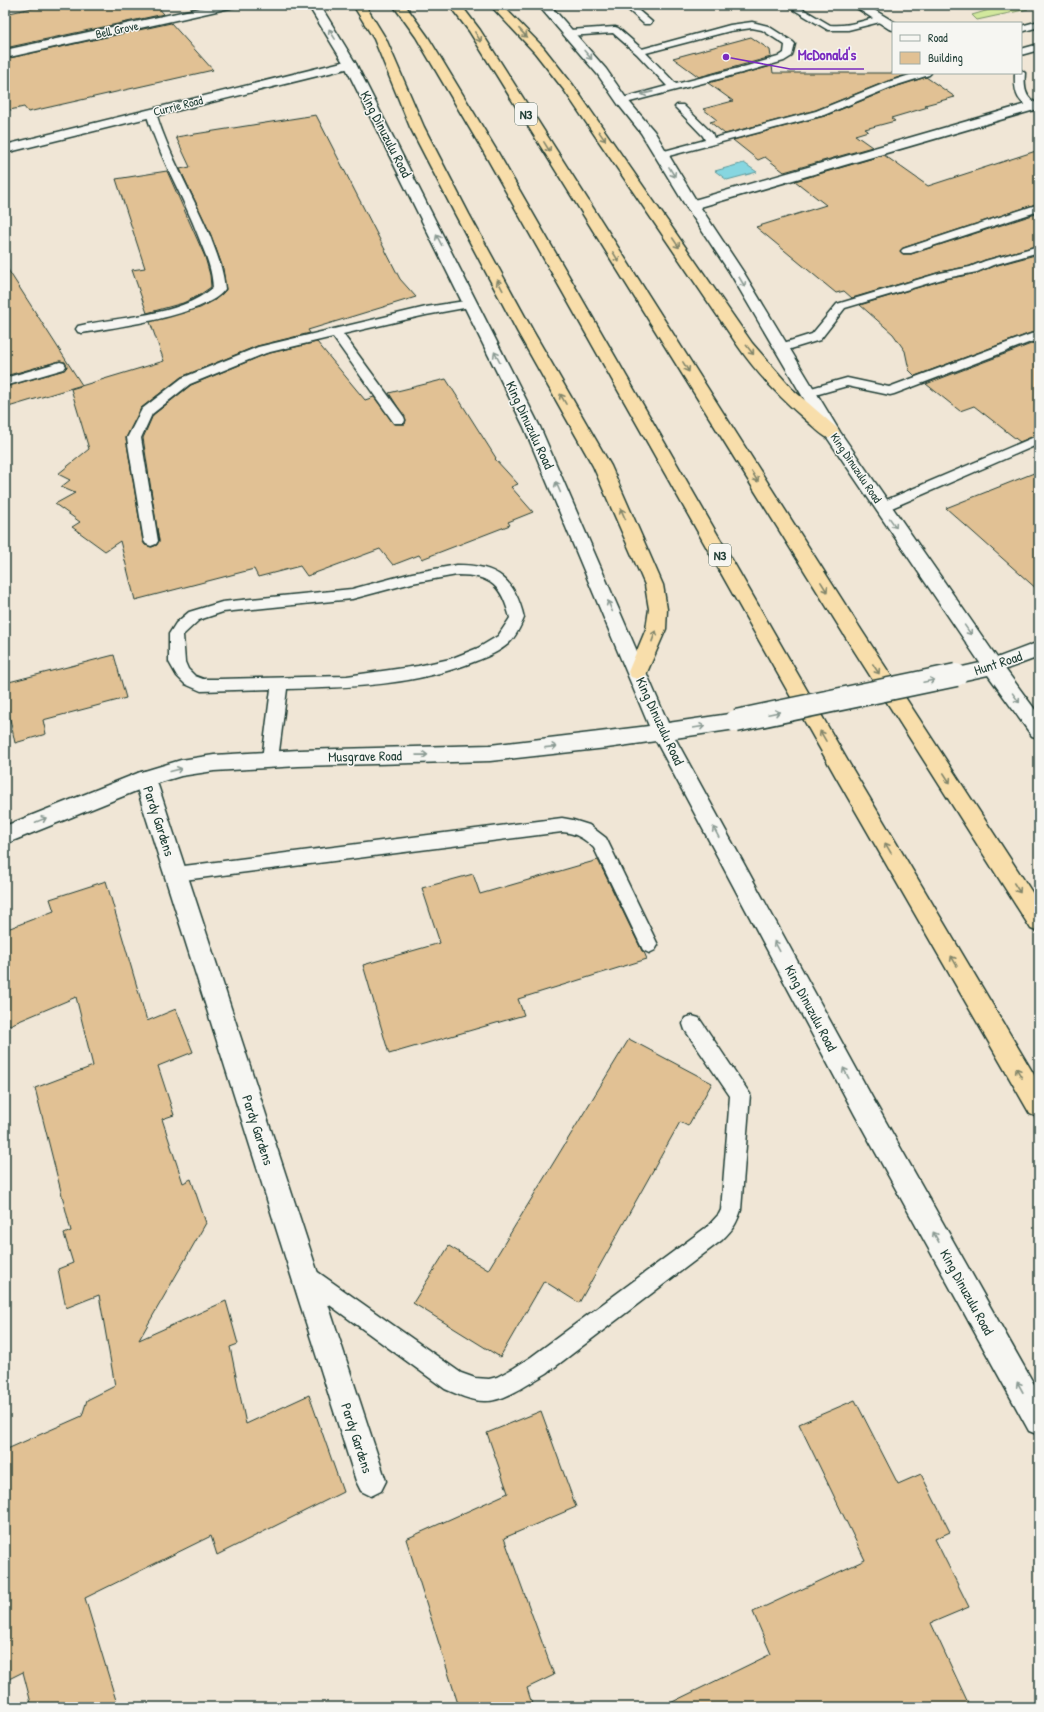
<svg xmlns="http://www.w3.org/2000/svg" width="1044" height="1712" font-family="'Patrick Hand',sans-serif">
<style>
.green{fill:#d2e89d;stroke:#789268}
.water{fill:#86d6e0;stroke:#5d999b}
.building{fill:#e1c194;stroke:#1f3d34}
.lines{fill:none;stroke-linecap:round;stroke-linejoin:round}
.lane-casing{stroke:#1f3d34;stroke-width:3}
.street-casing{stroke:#1f3d34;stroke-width:3}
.secondary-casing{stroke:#1f3d34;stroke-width:3}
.highway-casing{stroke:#1f3d34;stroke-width:3}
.lane{fill:#f6f6f2;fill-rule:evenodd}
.street{fill:#f6f6f2;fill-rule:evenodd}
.secondary{fill:#f6f6f2;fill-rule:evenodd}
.highway{fill:#f8deab;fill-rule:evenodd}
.secondary-bridge-casing{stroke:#1f3d34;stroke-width:25;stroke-linecap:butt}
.secondary-bridge{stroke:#f6f6f2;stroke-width:22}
.oneway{stroke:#81856a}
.oneway2{stroke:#8a9a93}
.labels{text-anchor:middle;stroke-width:3;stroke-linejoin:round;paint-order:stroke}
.far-street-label{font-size:12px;fill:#1f3d34;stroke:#f6f6f2}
.shield{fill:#f6f6f2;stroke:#60746d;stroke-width:1}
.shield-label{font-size:13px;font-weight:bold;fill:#1f3d34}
.street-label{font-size:14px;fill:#1f3d34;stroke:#f6f6f2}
.leader{fill:none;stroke:#7b2cbf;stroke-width:1.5}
.callout-dot{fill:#7b2cbf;stroke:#f6f6f2;stroke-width:1.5}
.callout-label{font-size:15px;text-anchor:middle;font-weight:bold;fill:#7b2cbf;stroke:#f6f6f2;stroke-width:3;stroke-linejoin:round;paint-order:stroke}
</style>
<rect width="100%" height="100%" fill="#f0e6d6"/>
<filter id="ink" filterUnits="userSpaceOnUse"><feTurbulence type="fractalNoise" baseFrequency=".025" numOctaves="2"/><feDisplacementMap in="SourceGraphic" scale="8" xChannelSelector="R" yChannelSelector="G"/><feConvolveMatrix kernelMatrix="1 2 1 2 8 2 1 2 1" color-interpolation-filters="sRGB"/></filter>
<g filter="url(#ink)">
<path class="green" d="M1006 5H1021L1028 9 977 20 972 15Z"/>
<path class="water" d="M744 163 757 172 727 180 715 171Z"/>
<g class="building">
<path d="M46 5H156L164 14 5 48V14Z"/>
<path d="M171 23 213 70 28 112 24 107 5 111V59Z"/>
<path d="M751 37 770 50 771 57 699 77 673 58Z"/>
<path d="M772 66 773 73H911L888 81 816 110 725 134 710 122 717 120 703 109 733 101 708 83Z"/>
<path d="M926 77 955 97 925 105 928 107 891 118 895 121 865 129 868 131 855 135 872 147 784 172 765 157 758 160 733 140 825 116 895 87Z"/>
<path d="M316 115 400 279 416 297 308 330 310 333 257 346 181 377 141 408 126 438 143 542 145 545 152 547 157 545 159 541 143 438 153 415 191 385 266 354 317 342 365 400 374 397 394 424H405L406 420 389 393 446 379 496 458 495 459 518 484 511 487 533 512 508 522 510 525 422 559 419 555 393 565 380 549 307 576 300 566 258 577 254 569 135 600 120 541 105 551 72 527 80 522 55 504 75 493 61 487 70 480 58 474 89 449 71 389 164 361 150 322 200 308 215 300 226 290 223 268 211 235 180 169 190 167 176 137Z"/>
<path d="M1039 150V203L903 248 900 251 903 254H911L1039 213V245L985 260 970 266 940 272 852 298 844 291 836 293 756 227 826 205 795 181 884 155 928 186Z"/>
<path d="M167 171 205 257 210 275 211 287 198 296 183 303 147 313 132 270 145 268 116 179Z"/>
<path d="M1039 254V330L915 376 909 370 905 351 893 334 860 305 946 279 977 273 994 266Z"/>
<path d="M5 265 82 385 5 408V387L64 370 67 367 65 362 60 361 5 376Z"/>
<path d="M1039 341V434L1020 442 974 406 960 411 926 384Z"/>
<path d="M1039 471V591L946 508Z"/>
<path d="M114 655 126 698 43 720 46 734 15 743 5 695V683Z"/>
<path d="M598 860 642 951 644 952 647 959 518 999 524 1015 389 1054 363 965 440 943 422 888 473 874 480 894Z"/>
<path d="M106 881 147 1021 176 1009 193 1052 158 1066 174 1115 162 1119 183 1183 191 1179 206 1223 139 1340 226 1301 238 1344 230 1347 246 1424 309 1395 343 1492 217 1555 211 1536 85 1598 118 1707H32L23 1672 5 1681V1593L8 1579 5 1563V1450L82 1416 87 1400 115 1386 99 1295 66 1308 58 1269 73 1263 64 1234 71 1231 35 1088 93 1066 76 997 5 1027V930L54 911 50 899Z"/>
<path d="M629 1039 712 1083 688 1126 680 1122 579 1303 544 1281 500 1357 413 1303 449 1246 488 1270Z"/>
<path d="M855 1400 898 1484 921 1474 950 1532 935 1539 969 1607 931 1623 970 1707H662L771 1654 753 1612 865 1560 799 1424Z"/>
<path d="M541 1411 576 1507 504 1538 554 1675 527 1688 533 1707H459L406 1539 508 1493 487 1433Z"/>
</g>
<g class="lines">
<g class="lane-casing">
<g id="lane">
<path d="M623 5H632L652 22 650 24H644Z"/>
<path d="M786 5H796L830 25C848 27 865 20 881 16L886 19 884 21 848 30H828Z"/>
<path d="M1039 21V27L1021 32V26Z"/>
<path d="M752 22 768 26 793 42 795 44 792 56 784 61 753 70 622 104 619 103 617 101 619 99 667 86 637 54 613 33 569 36 564 33 569 30 615 27 618 28 642 49 730 25ZM752 28 762 30 785 45 784 53 778 57 747 66 676 84 646 53 730 31Z"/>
<path d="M1039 44V50L1021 55V49Z"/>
<path d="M1021 70 1025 73C1024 86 1024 99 1039 104V110C1017 105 1014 94 1015 73H1021Z"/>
<path d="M916 73H931L929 75 894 86 824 115 661 158 656 155 657 153 705 140 703 136 677 109 675 107 677 105H683L712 133 714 138 816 111 888 82Z"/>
<path d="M151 110 156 113C169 156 193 195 210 236 217 255 223 268 225 289 206 316 115 327 82 333L78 332 76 329 78 326C120 316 178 317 213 288 212 268 206 256 199 238 183 196 159 156 146 113Z"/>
<path d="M1039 204V211L911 253H903L901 251 903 249Z"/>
<path d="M1039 246V252L993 265 977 272 946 278 845 308 820 340 781 352 777 351 775 348 777 345 812 334 837 304 940 273 970 267 985 261Z"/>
<path d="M471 300 475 302 477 304 475 306 426 315 343 334 404 417 405 420 404 423H394L333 337 266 353 190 384 152 414 141 438 158 541 156 544 151 546 146 544 144 541 127 438 142 409 182 378 258 347 426 307Z"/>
<path d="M1039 331V339L894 394 890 395 847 386 808 397 804 396 802 393 804 390 847 378 889 387Z"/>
<path d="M60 362 64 363 66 366 64 369 5 386V378Z"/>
<path d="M1039 435V444L887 510 882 512 877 510 875 507 877 504Z"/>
<path d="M457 565C497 565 515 579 524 618 520 627 516 637 508 644 500 651 487 657 476 661 417 685 350 688 287 689L278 759 276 763 270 765 264 763 262 759 271 689 201 691 185 684 177 676 169 662V634L176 623 189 612 222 602 352 589 412 573ZM457 575C491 575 502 586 510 618L498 636 478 648 450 659 418 666 347 676 219 679H203L195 676 188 669 185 662 183 635 199 620 223 612 352 599 412 583Z"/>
<path d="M562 818 573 820 589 825 606 838 658 945 655 950 649 953 643 950 594 848C584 838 575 833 562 832L176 881 170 879 167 874 170 869 176 867Z"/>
<path d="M692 1016 699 1018 750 1094 741 1210C736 1225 733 1229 722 1240L547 1373C530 1383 504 1402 484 1401 471 1401 457 1394 445 1389L298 1282 295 1275 298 1268 305 1265 312 1268 461 1373 475 1378 489 1379 497 1377 514 1368 531 1357 708 1226 719 1214 721 1210 730 1096 685 1030 683 1024 685 1018Z"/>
</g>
</g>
<g class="street-casing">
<g id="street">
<path d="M214 5H236L234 7 230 8 5 58V50Z"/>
<path d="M852 5H866L896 23H893V30L889 29Z"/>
<path d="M350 60 354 61 356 64 354 67 5 153V145Z"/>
<path d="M1033 102 1039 105 1038 109 697 208 692 209 687 208 685 205 687 202Z"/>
<path d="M1039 642V657L993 674 986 672 983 667 986 662Z"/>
<path d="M145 771 152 773 156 779 386 1481 381 1491 371 1496 361 1491 356 1481 134 779 138 773Z"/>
</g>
</g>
<g class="secondary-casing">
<g id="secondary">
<path d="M308 5H320L356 64 540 427 668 723 736 713 743 716 746 721 743 726 736 729 675 738 873 1099 1039 1393V1435L1029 1431 855 1115 656 741 607 748 490 761 299 766 214 771 181 776 151 785 5 844V826L138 773 181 760 214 755 299 750 490 745 649 726 524 427 344 64Z"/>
<path d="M538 5H550L606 69 626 98 654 131 699 205 744 273 840 432 1000 662 1039 715V738L1032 736 988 675 956 682 949 680 946 675 949 670 980 663 824 433 730 273 685 205 641 133 618 104 598 75Z"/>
</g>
</g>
<g class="highway-casing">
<g id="highway">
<path d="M353 5H365L386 39 424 127 469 214 533 331 611 466 663 585 667 609 666 629 645 677 638 679 631 677 628 672 646 629 649 609 645 585 593 466 517 331 455 214 410 127 374 39Z"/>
<path d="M393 5H405L428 37 497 151 850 765 1039 1083V1118L1030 1114 836 777 483 151 416 37Z"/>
<path d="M449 5H461L480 30 862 631 1039 903V932L1031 929 848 641 469 31Z"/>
<path d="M490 5H502L543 47 573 85 752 343 792 389 838 429 840 433 838 437C834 438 830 439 826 437 819 433 813 426 807 421 782 399 757 374 738 346L564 90 535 53Z"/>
</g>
</g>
<use href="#lane" class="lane"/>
<use href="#street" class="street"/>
<use href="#secondary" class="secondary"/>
<use href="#highway" class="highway"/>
<g class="secondary-bridge-casing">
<path id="secondary-bridge" d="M736 721 956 675"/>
</g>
<use href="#secondary-bridge" class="secondary-bridge"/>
</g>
<defs><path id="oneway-shaft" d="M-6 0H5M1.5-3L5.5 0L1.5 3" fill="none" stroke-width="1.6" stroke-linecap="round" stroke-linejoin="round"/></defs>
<g class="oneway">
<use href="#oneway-shaft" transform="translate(523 33) rotate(47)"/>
<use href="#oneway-shaft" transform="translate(478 37) rotate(58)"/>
<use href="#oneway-shaft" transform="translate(602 136) rotate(55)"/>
<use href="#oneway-shaft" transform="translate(547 147) rotate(58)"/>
<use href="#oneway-shaft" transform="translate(676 243) rotate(56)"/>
<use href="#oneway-shaft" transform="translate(616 257) rotate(58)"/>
<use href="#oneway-shaft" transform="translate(500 285) rotate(-118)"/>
<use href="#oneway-shaft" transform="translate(750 350) rotate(52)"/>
<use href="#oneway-shaft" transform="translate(686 367) rotate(58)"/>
<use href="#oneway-shaft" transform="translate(563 399) rotate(-120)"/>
<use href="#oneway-shaft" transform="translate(755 477) rotate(58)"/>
<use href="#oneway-shaft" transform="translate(623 514) rotate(-114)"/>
<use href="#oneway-shaft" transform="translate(824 587) rotate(58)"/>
<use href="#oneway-shaft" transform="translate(654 636) rotate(-70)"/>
<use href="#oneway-shaft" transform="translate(876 669) rotate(57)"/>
<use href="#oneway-shaft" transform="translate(823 736) rotate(-120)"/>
<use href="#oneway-shaft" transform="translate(947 778) rotate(57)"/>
<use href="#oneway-shaft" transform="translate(888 848) rotate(-120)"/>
<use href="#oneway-shaft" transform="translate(1017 888) rotate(57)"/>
<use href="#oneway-shaft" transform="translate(954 961) rotate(-120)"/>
<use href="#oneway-shaft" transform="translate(1019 1073) rotate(-120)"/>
</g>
<g class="oneway2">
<use href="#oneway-shaft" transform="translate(332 34) rotate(-122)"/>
<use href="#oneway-shaft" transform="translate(588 55) rotate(50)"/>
<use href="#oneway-shaft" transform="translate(647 93) rotate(167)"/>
<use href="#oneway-shaft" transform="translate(672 172) rotate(59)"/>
<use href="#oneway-shaft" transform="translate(439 240) rotate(-117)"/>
<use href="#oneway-shaft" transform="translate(742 282) rotate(59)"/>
<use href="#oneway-shaft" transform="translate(497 357) rotate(-117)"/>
<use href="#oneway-shaft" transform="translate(558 487) rotate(-113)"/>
<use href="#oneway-shaft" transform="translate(893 523) rotate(55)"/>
<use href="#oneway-shaft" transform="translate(610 606) rotate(-113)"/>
<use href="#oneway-shaft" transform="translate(968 630) rotate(55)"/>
<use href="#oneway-shaft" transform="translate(929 681) rotate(-12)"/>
<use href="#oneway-shaft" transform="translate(1016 698) rotate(54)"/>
<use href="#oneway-shaft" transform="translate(774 713) rotate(-12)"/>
<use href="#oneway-shaft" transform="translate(699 727) rotate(-9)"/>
<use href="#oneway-shaft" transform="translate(551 747) rotate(-6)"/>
<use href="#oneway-shaft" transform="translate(422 755) rotate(-1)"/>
<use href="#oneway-shaft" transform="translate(176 770) rotate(-15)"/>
<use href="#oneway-shaft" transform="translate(41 820) rotate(-22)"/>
<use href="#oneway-shaft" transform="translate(716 832) rotate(-118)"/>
<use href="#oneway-shaft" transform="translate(777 946) rotate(-118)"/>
<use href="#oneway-shaft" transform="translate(846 1073) rotate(-118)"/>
<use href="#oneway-shaft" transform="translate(936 1237) rotate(-119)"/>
<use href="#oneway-shaft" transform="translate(1020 1387) rotate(-119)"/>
</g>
</g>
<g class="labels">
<g class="far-street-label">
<text transform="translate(117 30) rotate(-12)" y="4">Bell Grove</text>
<text transform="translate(178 106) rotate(-14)" y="4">Currie Road</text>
<text transform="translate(856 468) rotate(56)" y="4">King Dinuzulu Road</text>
</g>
<g class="shield">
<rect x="515" y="103" width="22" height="22" rx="3"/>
<rect x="709" y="544" width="22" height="22" rx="3"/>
</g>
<g class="shield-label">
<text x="526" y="119">N3</text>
<text x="720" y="560">N3</text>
</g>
<g class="street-label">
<text transform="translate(386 134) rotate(63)" y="5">King Dinuzulu Road</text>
<text transform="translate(530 425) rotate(65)" y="5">King Dinuzulu Road</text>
<text transform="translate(998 663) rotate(-18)" y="5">Hunt Road</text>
<text transform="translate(660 721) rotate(65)" y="5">King Dinuzulu Road</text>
<text transform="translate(365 756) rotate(-1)" y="5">Musgrave Road</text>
<text transform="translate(159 821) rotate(72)" y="5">Pardy Gardens</text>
<text transform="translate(811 1008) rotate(62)" y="5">King Dinuzulu Road</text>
<text transform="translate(258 1130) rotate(72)" y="5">Pardy Gardens</text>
<text transform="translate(967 1292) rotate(61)" y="5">King Dinuzulu Road</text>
<text transform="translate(357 1438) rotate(72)" y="5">Pardy Gardens</text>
</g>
</g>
<path class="leader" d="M726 57L790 69H864"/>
<circle class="callout-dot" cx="726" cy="57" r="4"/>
<g class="callout-label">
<text x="827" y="60">McDonald's</text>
</g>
<rect width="1044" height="1712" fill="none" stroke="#f6f6f2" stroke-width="20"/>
<rect x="10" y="10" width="1024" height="1692" fill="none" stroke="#1f3d34" stroke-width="1.5" filter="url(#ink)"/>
<rect x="892" y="22" width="130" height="52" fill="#f6f6f2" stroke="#a0aca6"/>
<rect x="900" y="35" width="20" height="6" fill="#f6f6f2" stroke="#a0aca6"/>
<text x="928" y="42" font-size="12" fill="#1f3d34">Road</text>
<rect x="900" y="52" width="20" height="12" fill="#e1c194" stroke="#a0aca6"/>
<text x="928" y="62" font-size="12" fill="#1f3d34">Building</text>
</svg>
